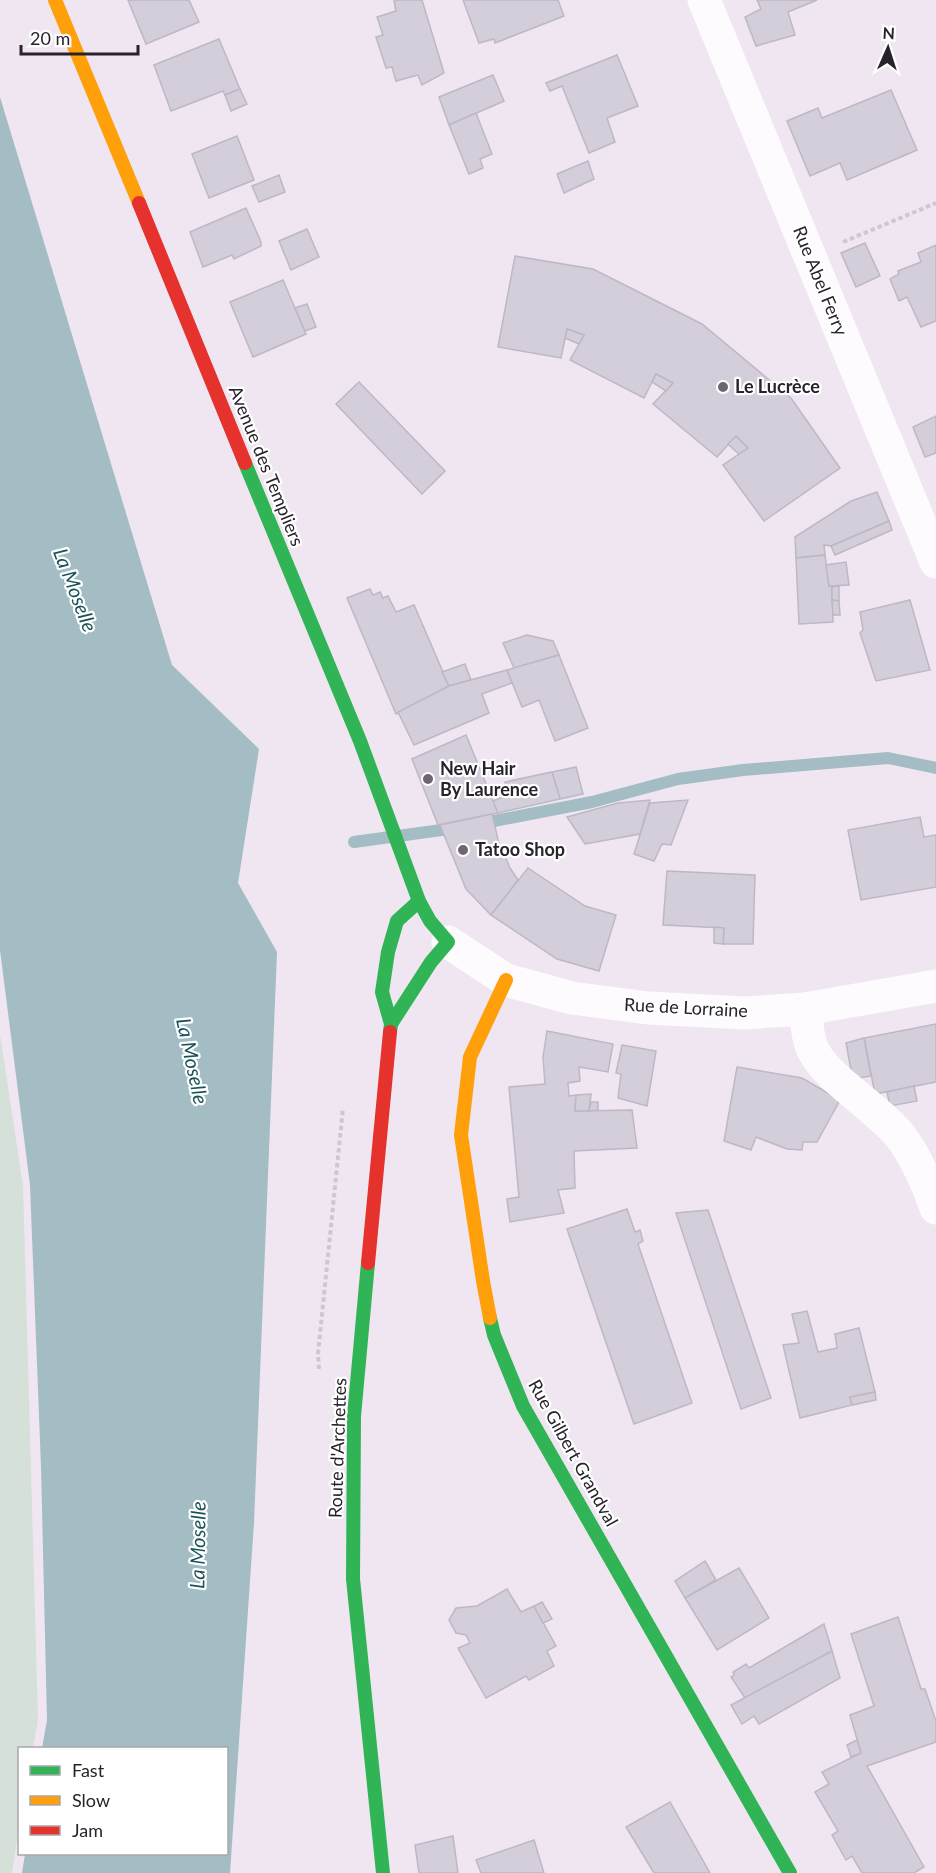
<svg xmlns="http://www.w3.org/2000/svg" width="936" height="1873" font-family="Lato,sans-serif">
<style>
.green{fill:#d5e0d9}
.water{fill:#a4bdc4}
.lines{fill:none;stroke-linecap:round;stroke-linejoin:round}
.stream{stroke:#a4bdc4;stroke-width:12}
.building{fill:#d3ceda;stroke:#bdb8c3;stroke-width:1.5}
.path{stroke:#ccc8cd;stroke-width:4;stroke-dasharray:4.5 3;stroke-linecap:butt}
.street{stroke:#fdfbfd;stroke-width:33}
.fast{stroke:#30b455;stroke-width:14}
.slow{stroke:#ff9f0a;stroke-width:14}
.jam{stroke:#e5322d;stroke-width:14}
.poi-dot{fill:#6e6770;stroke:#fff;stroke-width:2}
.labels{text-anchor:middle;stroke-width:4.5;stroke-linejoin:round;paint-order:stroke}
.street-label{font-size:18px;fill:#28222a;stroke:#fff}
.poi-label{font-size:18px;font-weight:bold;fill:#28222a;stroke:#fff;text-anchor:start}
.water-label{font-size:20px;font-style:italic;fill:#195359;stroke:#fff}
</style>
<rect width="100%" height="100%" fill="#efe6f2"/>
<path class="green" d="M0 1035 23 1185 38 1719 33 1748H20L19 1826 12 1873H0Z"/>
<path class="water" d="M0 97 172 665 259 749 238 883 277 952 254 1523 230 1873H22L25 1854H226V1748H42L47 1720 41 1467 30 1185 0 950Z"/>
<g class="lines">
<g class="stream">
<path d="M479 824 592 802 678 779 743 770 888 758 936 768"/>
<path d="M354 842 456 828"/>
</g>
</g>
<g class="building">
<path d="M128 0H189L199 22 146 44Z"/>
<path d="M398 0H422L444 73 422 85 418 75 396 81 392 67 386 68 376 37 383 35 377 17 396 11 394 1Z"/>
<path d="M463 0H558L564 16 495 43 494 39 479 43Z"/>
<path d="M757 0H817L788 12 795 35 756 46 745 17 761 9Z"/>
<path d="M219 39 240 89 225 95 223 91 171 111 154 65Z"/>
<path d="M617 55 638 106 607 118 615 142 589 153 562 86 550 91 546 83Z"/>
<path d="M493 75 504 101 449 125 439 97Z"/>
<path d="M240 89 247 104 231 111 225 95Z"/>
<path d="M891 90 917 150 847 180 840 163 810 176 787 121 818 108 822 118Z"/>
<path d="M476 113 492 154 480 159 483 168 469 174 449 125Z"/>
<path d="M237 136 254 180 209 198 192 154Z"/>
<path d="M588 161 594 179 564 193 557 174Z"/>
<path d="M279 175 285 192 259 202 252 186Z"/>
<path d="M246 208 261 242V246L234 259 232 255 203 267 190 232Z"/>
<path d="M307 229 319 257 291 270 279 241Z"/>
<path d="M865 243 880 276 856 287 841 253Z"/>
<path d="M936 245V321L921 327 907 297 899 301 890 279 899 274 898 271 921 262 918 253Z"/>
<path d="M515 256 593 269 702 324 791 398 840 468 764 521 723 465 748 448 736 436 717 457 653 404 673 383 656 374 644 398 570 360 584 335 567 329 561 358 498 347Z"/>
<path d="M283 280 306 334 253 357 230 302Z"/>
<path d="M307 304 316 327 305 331 295 308Z"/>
<path d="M567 329 584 335 579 344 565 338Z"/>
<path d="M656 374 673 383 666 391 652 382Z"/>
<path d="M359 382 445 471 422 494 336 404Z"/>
<path d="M936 416V453L925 457 913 427Z"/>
<path d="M736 436 748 448 739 454 728 444Z"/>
<path d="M877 492 889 521 831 546 824 545 825 555 796 558 795 537 851 501Z"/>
<path d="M889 521 892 530 835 555 831 546Z"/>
<path d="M825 555 829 586 832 587 833 622 799 624 796 558Z"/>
<path d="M846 562 849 585 829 586 826 565Z"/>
<path d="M839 586V601L832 600V587Z"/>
<path d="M370 589 373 595 380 592 383 598 388 596 396 612 414 605 449 686 396 714 347 598Z"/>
<path d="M832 600 839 601 840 615H833Z"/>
<path d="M910 600 930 670 876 681 860 633 863 630 860 612Z"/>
<path d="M527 635 553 641 559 655 514 668 503 643Z"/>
<path d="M559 655 588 728 555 741 539 700 522 707 507 670Z"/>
<path d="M465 664 471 680 449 686 442 672Z"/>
<path d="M507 670 512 683 482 694 489 713 414 745 398 712 449 686Z"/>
<path d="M466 735 498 813 438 825 412 759Z"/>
<path d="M576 767 583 794 560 799 552 772Z"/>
<path d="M552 772 560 799 498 813 493 801 508 795 505 782Z"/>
<path d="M650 800 640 834 585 844 567 817 618 803Z"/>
<path d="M688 800 671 845 662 844 654 861 634 854 650 803Z"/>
<path d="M492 814 500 848 501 847 510 868 518 880 491 915 466 889 440 825Z"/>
<path d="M920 817 924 837 936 835V887L861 900 848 830Z"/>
<path d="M528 868 585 906 616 915 599 971 557 959 491 915Z"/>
<path d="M667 871 755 875 753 944H723L724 928 663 925Z"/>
<path d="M714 927 724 928 723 944 714 943Z"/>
<path d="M936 1024V1082L875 1094 864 1038Z"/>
<path d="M547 1031 613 1044 608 1072 579 1067 580 1081 568 1083 569 1096 576 1095 575 1111 632 1110 637 1148 574 1151 575 1188 558 1190 564 1213 510 1222 507 1199 519 1197 509 1087 545 1084 543 1057Z"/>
<path d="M864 1038 871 1076 859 1078 851 1070 846 1043Z"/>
<path d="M622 1045 656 1051 647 1106 618 1098 621 1074 616 1073Z"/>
<path d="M737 1067 802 1078 840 1100 817 1142H803L802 1150 787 1149 756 1137 751 1150 724 1141Z"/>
<path d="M914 1086 917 1101 890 1106 887 1092Z"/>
<path d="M591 1094 589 1111H575L576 1095Z"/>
<path d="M591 1102H598V1110L589 1111Z"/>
<path d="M627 1209 635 1232 640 1230 643 1241 638 1244 692 1403 634 1424 567 1229Z"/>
<path d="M708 1210 771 1398 741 1409 676 1213Z"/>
<path d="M807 1311 818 1352 837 1348 835 1334 859 1328 875 1392 850 1397 852 1405 800 1418 783 1345 799 1343 792 1314Z"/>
<path d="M875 1392 876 1400 852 1405 850 1397Z"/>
<path d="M705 1561 716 1580 685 1598 675 1581Z"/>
<path d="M739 1568 769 1618 717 1650 685 1598Z"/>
<path d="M507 1589 521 1612 534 1606 556 1646 547 1651 554 1666 529 1680 526 1676 486 1698 458 1648 470 1643 466 1635 456 1633 449 1620 456 1608 477 1606Z"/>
<path d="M542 1602 552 1619 543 1623 534 1606Z"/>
<path d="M898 1617 921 1689H925L936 1721V1742L867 1766 924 1867 914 1873H862L852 1856 846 1860 832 1835 838 1831 815 1792 829 1784 822 1772 861 1753 850 1715 874 1706 851 1634Z"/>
<path d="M824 1624 832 1651 745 1698 731 1677 734 1675 733 1672 746 1664 749 1668Z"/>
<path d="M832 1651 840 1678 759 1724 754 1716 742 1724 731 1705Z"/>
<path d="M857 1740 861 1753 851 1757 847 1745Z"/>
<path d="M670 1802 710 1873H654L626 1827Z"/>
<path d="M453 1836 458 1873H419L415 1845Z"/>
<path d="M534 1840 544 1873H481L476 1860Z"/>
</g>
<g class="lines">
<g class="path">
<path d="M843 242 936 203"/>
<path d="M319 1369 318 1354 343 1108"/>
</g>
<g class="street">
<path d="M704 0 936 562"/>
<path d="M448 942 506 980 572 998 648 1008 744 1013 805 1009 936 986"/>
<path d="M805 1009C807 1021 807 1034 811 1045 820 1075 880 1109 901 1137 915 1155 929 1187 936 1208"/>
</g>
<g class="fast">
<path d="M245 463 360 741 419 901 430 921 448 942 431 962 391 1024"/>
<path d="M390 1032 391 1024 382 992 388 952 397 921 419 901"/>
<path d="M368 1263 354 1416 353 1579 383 1873"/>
<path d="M490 1318 494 1335 523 1406 790 1873"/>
</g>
<g class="slow">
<path d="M55 0 139 203"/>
<path d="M490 1318 483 1281 461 1135 470 1057 506 980"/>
</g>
<g class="jam">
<path d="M139 203 245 463"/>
<path d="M368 1263 390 1032"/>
</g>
</g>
<g class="poi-dot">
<circle cx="723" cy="387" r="6"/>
<circle cx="428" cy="779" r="6"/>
<circle cx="463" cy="850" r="6"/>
</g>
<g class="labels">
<g class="street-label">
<text transform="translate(820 281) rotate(68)" y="6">Rue Abel Ferry</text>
<text transform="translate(266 466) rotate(68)" y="6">Avenue des Templiers</text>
<text transform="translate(686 1008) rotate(3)" y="6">Rue de Lorraine</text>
<text transform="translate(338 1448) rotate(-88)" y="6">Route d'Archettes</text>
<text transform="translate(573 1453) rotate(61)" y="6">Rue Gilbert Grandval</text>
</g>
<g class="poi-label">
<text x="735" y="393">Le Lucrèce</text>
<text x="440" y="775">New Hair<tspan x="440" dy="21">By Laurence</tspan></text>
<text x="475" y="856">Tatoo Shop</text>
</g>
<g class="water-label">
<text transform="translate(75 590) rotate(69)" y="7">La Moselle</text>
<text transform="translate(192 1061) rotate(78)" y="7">La Moselle</text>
<text transform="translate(198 1545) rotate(-89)" y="7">La Moselle</text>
</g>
</g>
<rect x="18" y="1747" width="210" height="108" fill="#ffffff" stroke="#a9a7aa" stroke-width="1.5"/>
<rect x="30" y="1766" width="30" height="9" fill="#30b455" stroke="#a9a7aa" stroke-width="1.5"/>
<text x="72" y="1777" font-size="18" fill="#28222a">Fast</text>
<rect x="30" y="1796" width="30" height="9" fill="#ff9f0a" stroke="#a9a7aa" stroke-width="1.5"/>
<text x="72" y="1807" font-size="18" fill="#28222a">Slow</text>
<rect x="30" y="1826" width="30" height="9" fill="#e5322d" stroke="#a9a7aa" stroke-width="1.5"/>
<text x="72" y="1837" font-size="18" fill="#28222a">Jam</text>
<g transform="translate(888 48) rotate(3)" stroke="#ffffff" stroke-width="4.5" paint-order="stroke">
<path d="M0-4.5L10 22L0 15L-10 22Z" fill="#28222a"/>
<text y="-9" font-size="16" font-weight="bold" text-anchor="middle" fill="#28222a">N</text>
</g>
<path d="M21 45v9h117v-9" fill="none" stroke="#28222a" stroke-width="3"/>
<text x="30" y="45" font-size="18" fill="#28222a" stroke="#ffffff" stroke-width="4.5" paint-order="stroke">20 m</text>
</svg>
